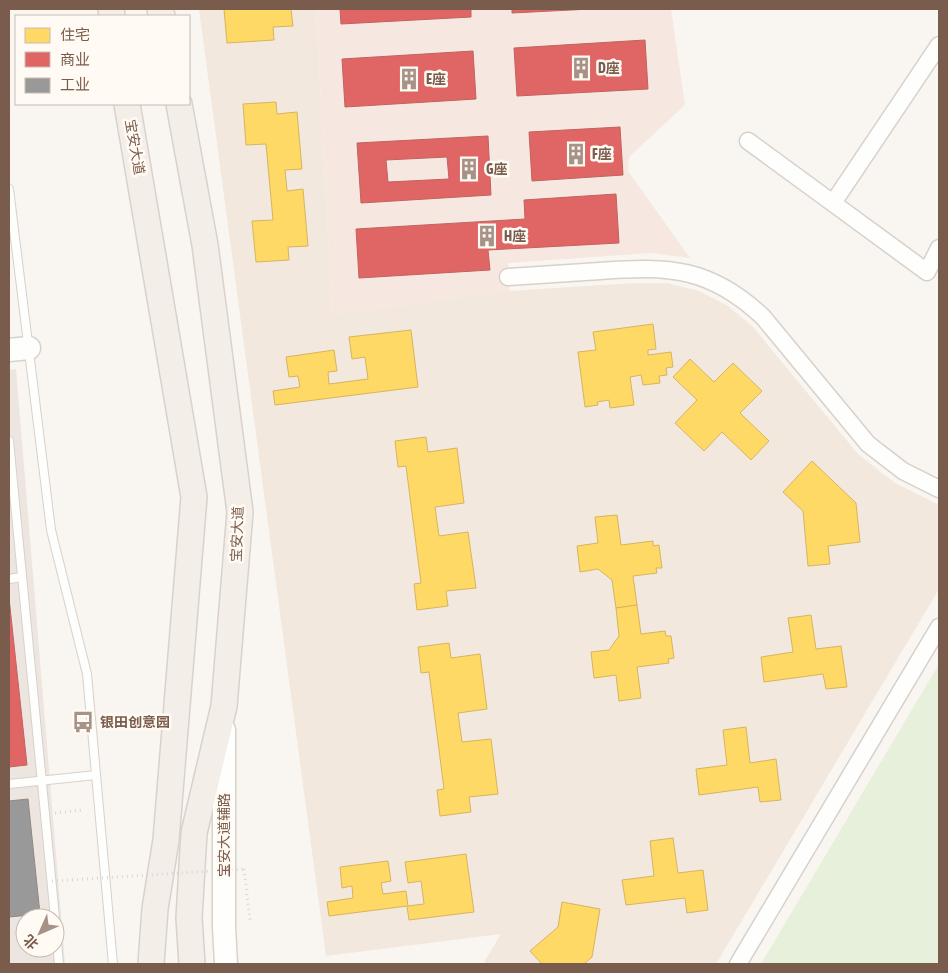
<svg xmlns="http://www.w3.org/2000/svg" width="948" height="973" font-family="'Asap Condensed','Noto Sans SC',sans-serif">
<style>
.residential{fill:#f2e8de}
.commercial{fill:#f6e8e1}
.industrial{fill:#ede5e0;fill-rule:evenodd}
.green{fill:#e7f0db}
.homes{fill:#ffd966;stroke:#d7b45e}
.shops{fill:#e06666;stroke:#c1635e;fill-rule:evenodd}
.industry{fill:#999;stroke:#908782}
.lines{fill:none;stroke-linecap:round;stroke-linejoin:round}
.lane-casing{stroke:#d7d1cb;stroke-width:10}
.street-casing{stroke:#d7d1cb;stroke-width:19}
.secondary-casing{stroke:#d9d2cb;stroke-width:25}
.primary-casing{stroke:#dad1cc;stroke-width:28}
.path{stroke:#dcd5d0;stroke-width:3;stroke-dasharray:1 4;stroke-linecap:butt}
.lane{stroke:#fefefd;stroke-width:8}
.street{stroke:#fefefd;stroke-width:16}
.secondary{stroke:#fefefd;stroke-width:22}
.primary{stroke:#f3eee8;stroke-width:25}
.path-bridge{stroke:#dcd5d0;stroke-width:3;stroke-dasharray:1 4;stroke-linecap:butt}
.labels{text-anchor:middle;stroke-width:5;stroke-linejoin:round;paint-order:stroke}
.poi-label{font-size:14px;font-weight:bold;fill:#7a5c4d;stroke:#fffaf3;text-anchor:start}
.street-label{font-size:14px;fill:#7a5c4d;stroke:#fffaf3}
</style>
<rect width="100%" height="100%" fill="#f9f5f0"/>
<path class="residential" d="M199 9H316L332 314 509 291 634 283H667L699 291 728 306 753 327 858 454 895 483 939 505V589L716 964H483L501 934 326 956Z"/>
<path class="commercial" d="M316 9H671L685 105 629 157 628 171 690 258 651 253 508 263 509 291 332 314Z"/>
<path class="industrial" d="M16 369 65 964H9V370ZM25 918H55V948H25Z"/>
<path class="green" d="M939 664V964H761Z"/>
<g class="homes">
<path d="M224 9H291L293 26 273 27 274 40 227 43Z"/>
<path d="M276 102 277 114 297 112 302 169 285 170 287 191 303 189 308 246 288 247 289 260 256 262 252 221 273 220 266 144 246 145 243 104Z"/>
<path d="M653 324 656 349 648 350V355L671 352 673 367 666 368 667 375 659 376 660 383 643 385 641 375 630 377 634 405 610 408 609 400 597 402 598 405 585 407 578 352 596 350 593 332Z"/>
<path d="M411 330 418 387 275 405 273 391 300 387 298 376 289 377 286 357 334 350 337 371 328 372 329 384 368 379 365 357 352 359 349 337Z"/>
<path d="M690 359 714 382 733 363 762 391 740 413 769 441 751 460 722 432 704 451 675 423 697 400 673 377Z"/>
<path d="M426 437 428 452 457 448 464 503 435 507 439 536 468 532 476 588 446 591 448 606 417 610 414 584 421 583 406 466 398 467 395 441Z"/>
<path d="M812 461 856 503 860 542 828 546 830 564 808 566 803 511 783 492Z"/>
<path d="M617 515 621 545 653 541V546L659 545 662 568H656L657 573 633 576 637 605 616 608 612 580 598 569 580 572 577 546 598 543 595 517Z"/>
<path d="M637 605 641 634 665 631 666 636H671L674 658 668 659 669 663 637 667 641 698 619 701 616 675 594 678 591 652 609 650 619 636 616 608Z"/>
<path d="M811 615 816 649 841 646 847 687 826 689 823 674 764 682 761 657 793 652 788 618Z"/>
<path d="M449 643 451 658 480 654 487 709 458 713 462 742 491 739 498 794 469 797 471 812 440 816 437 790 444 789 429 672 421 673 418 647Z"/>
<path d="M746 727 750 763 776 759 781 800 760 802 758 787 699 795 696 769 727 765 723 730Z"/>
<path d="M673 838 678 873 703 870 708 910 687 913 685 898 626 905 622 880 654 876 650 841Z"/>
<path d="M466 854 474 912 409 920 407 906 329 916 327 902 353 898 352 886 342 888 340 867 388 861 391 881 381 883 383 894 406 891 408 906 424 904 421 881 408 883 405 862Z"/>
<path d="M562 902 600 909 592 957 584 964H542L530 951 558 927Z"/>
</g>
<g class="shops">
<path d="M340 9H471V17L341 24Z"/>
<path d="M512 9H591L512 13Z"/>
<path d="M645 40 648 89 517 96 514 48Z"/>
<path d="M473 51 476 99 345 107 342 59Z"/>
<path d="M620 127 623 175 532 181 529 132Z"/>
<path d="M488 136 491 195 361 203 357 143ZM447 157 449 179 388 182 386 160Z"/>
<path d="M616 194 619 243 488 250 490 270 359 278 356 229 525 219 524 200Z"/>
<path d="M9 598 27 765 9 767Z"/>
</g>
<path class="industry" d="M28 799 40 914 9 917V801Z"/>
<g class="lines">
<g class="lane-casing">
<g id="lane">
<path d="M9 189 51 530 87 674 113 964"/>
<path d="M9 441 55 918"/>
<path d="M9 579 22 577"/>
<path d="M9 784 96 775"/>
<path d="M55 919 59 964"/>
</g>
</g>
<g class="street-casing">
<g id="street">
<path d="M748 141 927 272 939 248"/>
<path d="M833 203 939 45"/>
<path d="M508 277C539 275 570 273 600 271 669 266 710 267 763 317L868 444 903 471 939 489"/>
<path d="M738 964 939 627"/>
</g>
</g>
<g class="secondary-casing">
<g id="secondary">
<path d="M9 350 29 348"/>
<path d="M224 730V927L226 964"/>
</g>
</g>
<g class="primary-casing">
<g id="primary">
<path d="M111 9 112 16"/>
<path d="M160 9 162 16"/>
<path d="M127 104 194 497 166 840 155 909 151 964"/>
<path d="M179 104 205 245 240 512 224 706 194 833 189 918 192 964"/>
</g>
</g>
<g class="path">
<path d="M55 813 82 810"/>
<path d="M244 869 250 920"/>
</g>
<use href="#lane" class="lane"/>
<use href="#street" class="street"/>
<use href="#secondary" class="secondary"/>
<use href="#primary" class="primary"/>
<path class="path-bridge" d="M52 881 244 869"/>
</g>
<defs>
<g id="building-bare" transform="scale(1.725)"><path d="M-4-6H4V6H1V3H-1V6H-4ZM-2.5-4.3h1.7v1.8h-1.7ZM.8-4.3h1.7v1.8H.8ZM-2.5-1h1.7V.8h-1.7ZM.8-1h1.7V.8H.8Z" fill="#a69286" stroke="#fffaf3" stroke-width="2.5" paint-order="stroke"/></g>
<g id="bus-bare" transform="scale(1.725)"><path d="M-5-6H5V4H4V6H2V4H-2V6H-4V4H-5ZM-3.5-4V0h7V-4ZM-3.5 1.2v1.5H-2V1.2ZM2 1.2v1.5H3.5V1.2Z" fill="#a69286" stroke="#fffaf3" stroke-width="2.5" paint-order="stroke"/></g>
</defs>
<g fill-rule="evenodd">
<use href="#building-bare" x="581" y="68"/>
<use href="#building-bare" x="409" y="79"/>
<use href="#building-bare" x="576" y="154"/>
<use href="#building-bare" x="469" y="169"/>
<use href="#building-bare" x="487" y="236"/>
<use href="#bus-bare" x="83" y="722"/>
</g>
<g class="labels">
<g class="poi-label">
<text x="598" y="73">D座</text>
<text x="426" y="84">E座</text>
<text x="592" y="159">F座</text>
<text x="486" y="174">G座</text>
<text x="504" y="241">H座</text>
<text x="100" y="727">银田创意园</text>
</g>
<g class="street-label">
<text transform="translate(135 147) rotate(80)" y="5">宝安大道</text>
<text transform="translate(237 534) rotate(-88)" y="5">宝安大道</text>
<text transform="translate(224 835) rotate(-90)" y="5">宝安大道辅路</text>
</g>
</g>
<rect width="948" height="973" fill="none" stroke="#7a5c4d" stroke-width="20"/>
<rect x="15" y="15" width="175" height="90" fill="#fffaf3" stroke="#cabbb1"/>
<rect x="25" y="28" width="25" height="15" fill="#ffd966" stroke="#cabbb1"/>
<text x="60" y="40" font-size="15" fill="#7a5c4d">住宅</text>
<rect x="25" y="52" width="25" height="15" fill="#e06666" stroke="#cabbb1"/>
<text x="60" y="65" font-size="15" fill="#7a5c4d">商业</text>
<rect x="25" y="78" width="25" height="15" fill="#999999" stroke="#cabbb1"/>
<text x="60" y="90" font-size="15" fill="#7a5c4d">工业</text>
<g transform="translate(40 933) rotate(225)"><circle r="24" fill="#fffaf3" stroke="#cabbb1"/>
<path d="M0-4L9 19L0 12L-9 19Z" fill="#a69286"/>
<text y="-8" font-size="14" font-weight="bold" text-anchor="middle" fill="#7a5c4d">北</text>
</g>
</svg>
